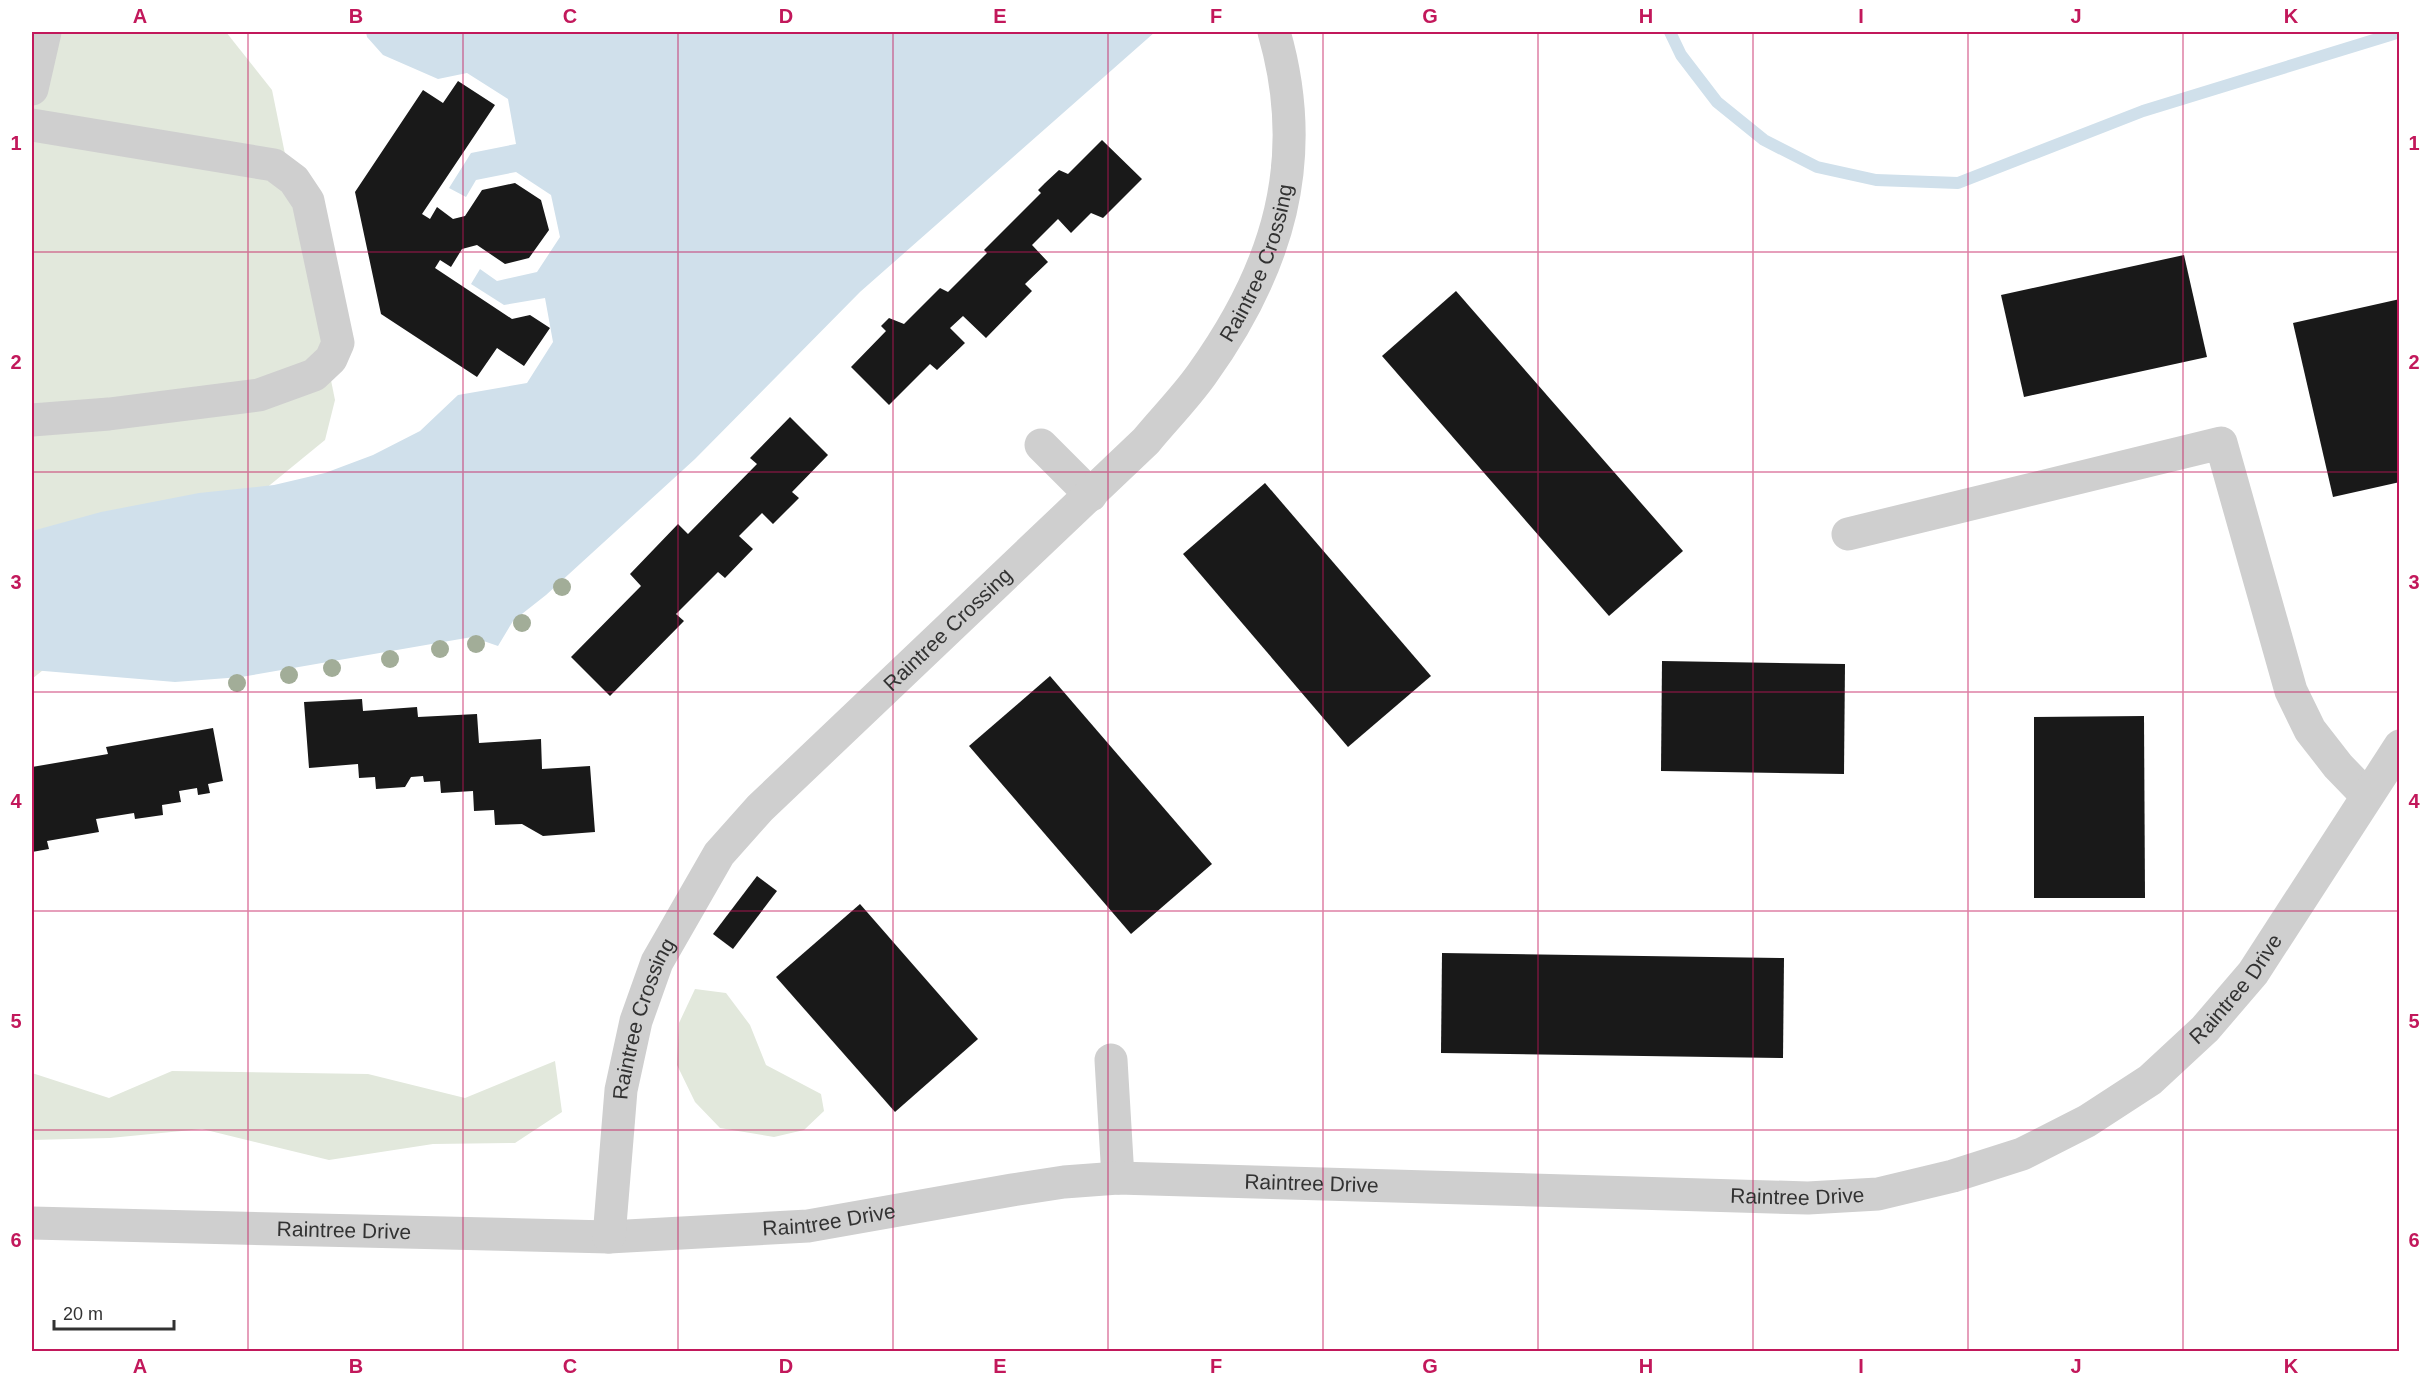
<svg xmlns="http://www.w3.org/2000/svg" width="2431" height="1383" font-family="Helvetica,sans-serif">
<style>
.green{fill:#e2e8dc}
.water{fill:#d0e0eb}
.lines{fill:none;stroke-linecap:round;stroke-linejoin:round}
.stream{stroke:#d0e0eb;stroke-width:12}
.building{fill:#191919}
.minor{stroke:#cfcfcf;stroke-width:33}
.tree{fill:#a2ad98}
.grid{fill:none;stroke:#c2185b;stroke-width:1.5;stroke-opacity:0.55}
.labels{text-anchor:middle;stroke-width:6;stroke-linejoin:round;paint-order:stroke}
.street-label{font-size:21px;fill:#323232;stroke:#fff}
.neatline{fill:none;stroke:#c2185b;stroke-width:2}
.grid-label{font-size:20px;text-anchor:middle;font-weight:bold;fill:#c2185b}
</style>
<rect width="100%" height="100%" fill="#fff"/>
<g class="green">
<path d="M32 32H226L272 90 335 400 325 440 32 679Z"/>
<path d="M695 989 726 993 750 1025 766 1065 821 1094 824 1111 804 1130 774 1137 720 1128 695 1102 677 1065 679 1023Z"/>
<path d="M555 1061 562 1112 515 1143 433 1144 329 1160 202 1129 110 1138 32 1140V1073L109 1098 172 1071 368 1074 465 1098Z"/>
</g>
<path class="water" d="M366 32H1155L860 292 695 459 546 595 513 621 498 646 472 637 241 677 175 682 32 670V531L101 512 199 493 274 485 325 473 373 455 420 431 458 395 527 383 553 342 545 298 504 305 471 284 480 269 497 281 537 272 560 237 551 195 516 172 476 180 466 197 449 188 471 153 516 144 508 99 467 73 438 79 383 55 367 37Z"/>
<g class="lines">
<path class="stream" d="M1670 32 1681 55 1717 102 1764 140 1817 167 1876 180 1958 183 2143 111 2400 32"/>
</g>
<g class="building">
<path d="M458 81 495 105 422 214 430 219 437 207 453 219 465 216 482 190 515 183 541 200 549 230 529 258 505 264 477 245 462 249 451 267 440 260 435 268 512 319 530 315 550 328 524 366 497 348 477 377 381 314 355 192 423 90 443 103Z"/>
<path d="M1102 140 1142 179 1103 218 1091 213 1071 233 1058 219 1032 245 1048 262 1025 284 1032 291 986 338 963 316 950 328 965 343 937 370 930 364 889 405 851 367 886 331 881 326 889 318 904 324 940 288 948 292 987 253 984 250 1041 193 1038 190 1045 183 1059 170 1068 174Z"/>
<path d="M2184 255 2207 357 2024 397 2001 295Z"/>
<path d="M1456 291 1683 551 1609 616 1382 356Z"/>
<path d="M2400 299V482L2333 497 2293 323Z"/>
<path d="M790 417 828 455 792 492 799 498 773 524 762 513 739 536 753 549 725 578 718 572 676 614 684 621 610 696 571 657 641 586 630 574 678 524 688 534 757 464 750 458Z"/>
<path d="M1265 483 1431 676 1348 747 1183 554Z"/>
<path d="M1662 661 1845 664 1844 774 1661 771Z"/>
<path d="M1050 676 1212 864 1131 934 969 746Z"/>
<path d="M362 699 363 711 417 707 418 717 477 714 479 743 541 739 542 769 590 766 595 832 543 836 522 824 495 825 494 810 474 811 473 791 441 793 440 781 424 782 423 776 411 777 405 787 376 789 375 777 359 778 358 764 309 768 304 702Z"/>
<path d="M2144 716 2145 898H2034V717Z"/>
<path d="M213 728 223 781 208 784 210 793 198 795 197 788 179 791 181 802 162 805 163 815 135 819 134 813 96 819 99 832 47 841 49 849 32 852V767L108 754 106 747Z"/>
<path d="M757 876 777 891 733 949 713 934Z"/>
<path d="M860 904 978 1039 895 1112 776 977Z"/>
<path d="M1442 953 1784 958 1783 1058 1441 1053Z"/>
</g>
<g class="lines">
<g class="minor">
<path d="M32 89 45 32"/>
<path d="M32 125 274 165 294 180 308 201 338 343 331 359 314 375 259 395 109 414 32 420"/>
<path d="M1041 445 1091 495"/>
<path d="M1848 534 2221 443 2291 691 2310 730 2338 766 2367 796"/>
<path d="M1111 1060 1118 1178"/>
<path id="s1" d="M32 1223 609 1237 808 1226 1012 1190 1064 1182 1118 1178 1808 1198 1878 1194 1953 1176 2022 1154 2087 1121 2150 1080 2205 1029 2253 973 2400 746"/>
<path id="s2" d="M609 1237 621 1090 636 1021 657 962 719 854 760 808 1146 441C1164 419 1185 398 1202 374 1278 268 1311 160 1274 32"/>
</g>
</g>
<g class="tree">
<circle cx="562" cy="587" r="9"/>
<circle cx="522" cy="623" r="9"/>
<circle cx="476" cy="644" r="9"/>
<circle cx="440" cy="649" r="9"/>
<circle cx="390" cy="659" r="9"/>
<circle cx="332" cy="668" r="9"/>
<circle cx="289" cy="675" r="9"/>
<circle cx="237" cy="683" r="9"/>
</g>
<path class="grid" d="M248 32V1352M463 32V1352M678 32V1352M893 32V1352M1108 32V1352M1323 32V1352M1538 32V1352M1753 32V1352M1968 32V1352M2183 32V1352M32 252H2400M32 472H2400M32 692H2400M32 911H2400M32 1130H2400"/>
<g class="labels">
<g class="street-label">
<text dy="7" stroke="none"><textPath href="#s2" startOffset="1212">Raintree Crossing</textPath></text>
<text dy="7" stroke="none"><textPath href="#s2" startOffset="726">Raintree Crossing</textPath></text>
<text dy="7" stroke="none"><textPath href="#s1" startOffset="2274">Raintree Drive</textPath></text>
<text dy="7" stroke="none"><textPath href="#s2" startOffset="222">Raintree Crossing</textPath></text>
<text dy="7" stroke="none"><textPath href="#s1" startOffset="1284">Raintree Drive</textPath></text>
<text dy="7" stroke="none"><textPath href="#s1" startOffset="1770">Raintree Drive</textPath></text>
<text dy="7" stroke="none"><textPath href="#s1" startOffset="798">Raintree Drive</textPath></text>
<text dy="7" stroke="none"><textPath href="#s1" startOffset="312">Raintree Drive</textPath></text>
</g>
</g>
<rect width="2431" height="1383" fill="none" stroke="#ffffff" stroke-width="66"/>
<path d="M54 1320v9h120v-9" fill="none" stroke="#323232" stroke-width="3"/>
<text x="63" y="1320" font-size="18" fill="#323232" stroke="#ffffff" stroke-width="4.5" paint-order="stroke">20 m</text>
<rect x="33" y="33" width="2365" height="1317" class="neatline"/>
<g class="grid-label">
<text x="140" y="23">A</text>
<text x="356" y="23">B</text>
<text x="570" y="23">C</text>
<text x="786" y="23">D</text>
<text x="1000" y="23">E</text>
<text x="1216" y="23">F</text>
<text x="1430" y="23">G</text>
<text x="1646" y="23">H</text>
<text x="1861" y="23">I</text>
<text x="2076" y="23">J</text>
<text x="2291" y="23">K</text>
<text x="16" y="150">1</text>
<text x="2414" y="150">1</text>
<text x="16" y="369">2</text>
<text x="2414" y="369">2</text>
<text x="16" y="589">3</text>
<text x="2414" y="589">3</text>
<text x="16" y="808">4</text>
<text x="2414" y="808">4</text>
<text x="16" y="1028">5</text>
<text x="2414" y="1028">5</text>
<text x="16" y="1247">6</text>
<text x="2414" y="1247">6</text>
<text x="140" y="1373">A</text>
<text x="356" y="1373">B</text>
<text x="570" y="1373">C</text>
<text x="786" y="1373">D</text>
<text x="1000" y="1373">E</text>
<text x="1216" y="1373">F</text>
<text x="1430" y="1373">G</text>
<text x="1646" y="1373">H</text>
<text x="1861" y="1373">I</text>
<text x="2076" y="1373">J</text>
<text x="2291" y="1373">K</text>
</g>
</svg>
